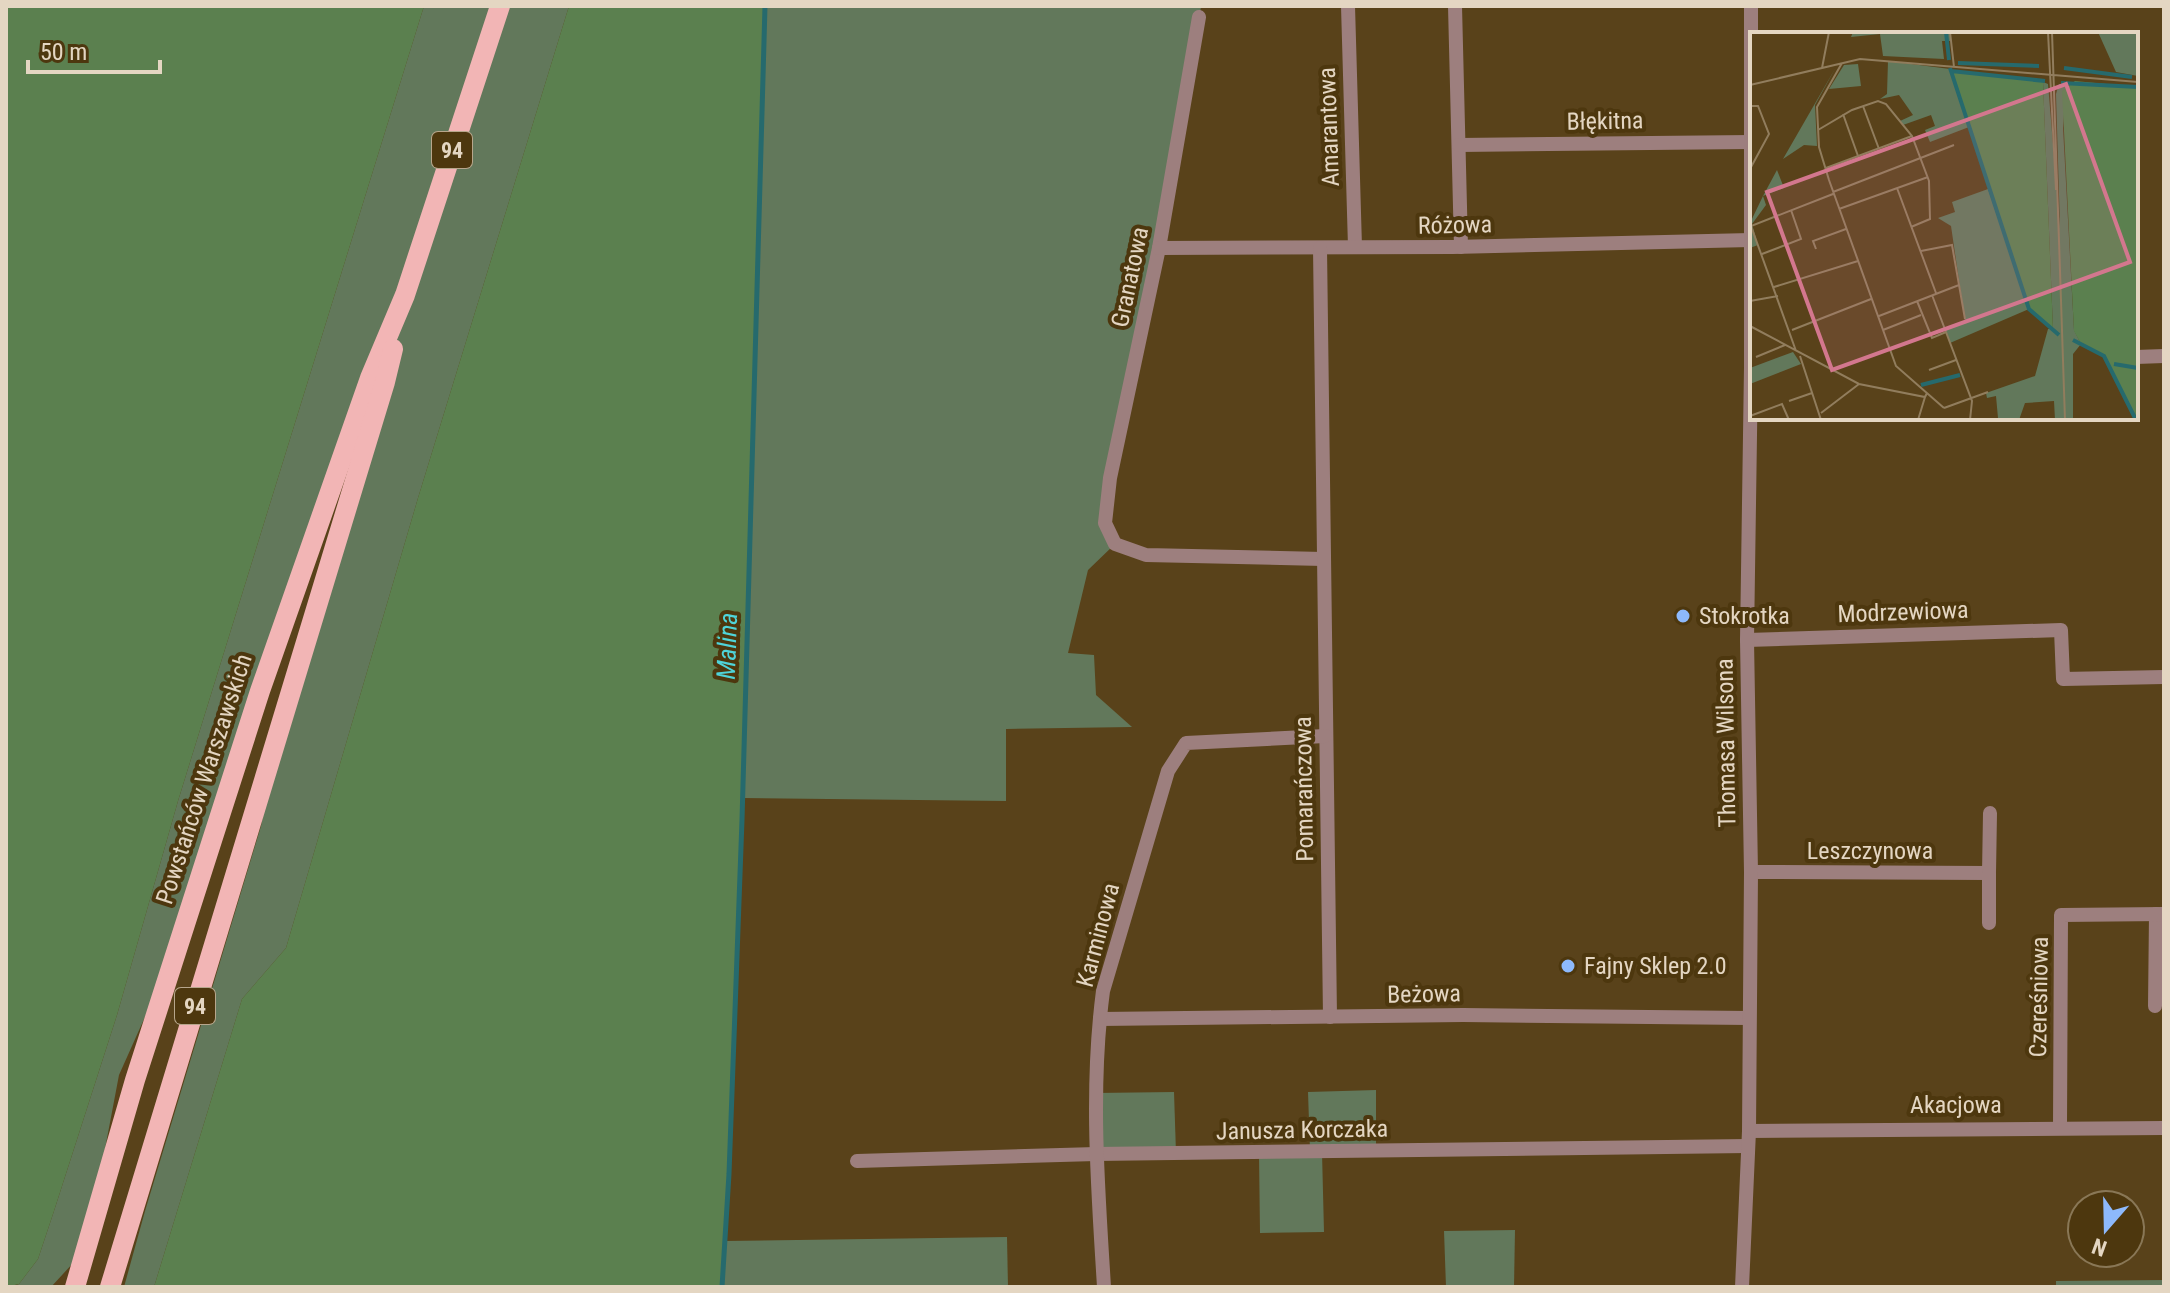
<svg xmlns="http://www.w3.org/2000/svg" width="2170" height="1293" font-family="'Roboto Condensed',sans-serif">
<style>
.green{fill:#62785b}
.forest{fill:#5b804f}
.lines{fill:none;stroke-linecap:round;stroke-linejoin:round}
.stream{stroke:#266a6d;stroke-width:5}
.minor{stroke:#9d7f7e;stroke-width:14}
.primary{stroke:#f2b5b5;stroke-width:20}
.poi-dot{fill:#8db9fc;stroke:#4d370e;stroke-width:3}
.labels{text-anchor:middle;stroke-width:8;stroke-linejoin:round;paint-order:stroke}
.shield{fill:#4d370e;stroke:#b7a68c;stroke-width:2}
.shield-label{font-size:22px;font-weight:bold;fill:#e4d6c2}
.street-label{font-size:24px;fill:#e4d6c2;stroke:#4d370e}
.poi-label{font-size:24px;fill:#e4d6c2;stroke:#4d370e;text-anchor:start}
.water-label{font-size:26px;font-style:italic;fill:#4fd4d9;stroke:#4d370e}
.inset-river{fill:none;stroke:#266a6d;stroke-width:4}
.inset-road{fill:none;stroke:#917d5d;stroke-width:2}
.view{fill:#d3778e;fill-opacity:0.15;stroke:#d3778e;stroke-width:4}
.inset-edge{fill:none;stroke:#e4d6c2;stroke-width:4}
</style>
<rect width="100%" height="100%" fill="#59421a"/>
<g class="green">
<path d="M424 6H569L418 498 286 948 242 999 154 1287H124L145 1211 261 826 280 724 403 302 178 943 119 1075 86 1249 51 1287H11L19 1284 38 1259 54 1211 117 1015 178 801Z"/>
<path d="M765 6H1348L1201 7 1107 505 1115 544 1088 570 1068 653 1094 655 1096 695 1132 727 1006 729V801L743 798Z"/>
<path d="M1376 1090V1151L1322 1152 1324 1232 1260 1233 1259 1154 1310 1151 1308 1092Z"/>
<path d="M1174 1092 1176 1153 1096 1154 1095 1093Z"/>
<path d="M1515 1230 1514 1287H1446L1444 1231Z"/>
<path d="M1007 1237 1008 1287H722L725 1241Z"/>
<path d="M2164 1280V1287H2056V1281Z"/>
</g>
<g class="forest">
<path d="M6 6H424L178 801 117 1015 54 1211 38 1259 19 1284 6 1287Z"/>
<path d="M569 6H765L742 820 729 1174 722 1287H154L242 999 286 948 418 498Z"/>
</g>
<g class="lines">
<path class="stream" d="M722 1287 729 1174 742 820 765 6"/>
<g class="minor">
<path d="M1348 6 1355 247"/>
<path d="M1455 6 1461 247"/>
<path d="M1199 17 1159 248 1110 478 1105 523 1115 544 1146 555 1323 559"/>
<path d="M1459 145 1751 142"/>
<path d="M1159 248 1453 247 1751 240"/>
<path d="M1320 248 1330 1017"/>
<path d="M2136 357 2164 356"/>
<path d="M1747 640 2061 630 2063 679 2164 677"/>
<path d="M1751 872 1989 873 1990 813"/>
<path d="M1989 873V923"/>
<path d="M2155 1006 2156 914"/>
<path d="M1100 1019 1463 1015 1749 1018"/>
<path d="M2060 1127 2061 915 2164 914"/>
<path d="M1749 1131 2164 1128"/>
<path d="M857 1161 1096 1154 1748 1146"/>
<path d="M1104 1287C1098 1188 1090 1090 1103 991L1168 771 1186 743 1325 736"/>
<path d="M1742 1287 1749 1131 1751 872 1747 640 1751 367V6"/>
</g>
<g class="primary">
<path d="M75 1287 135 1080 260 691 370 378 405 295 500 6"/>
<path d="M110 1287 385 382 393 349"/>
</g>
</g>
<g class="poi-dot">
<circle cx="1683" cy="616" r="8"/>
<circle cx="1568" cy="966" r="8"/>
</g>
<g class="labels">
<g class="shield">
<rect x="432" y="132" width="40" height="36" rx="6"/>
<rect x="175" y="988" width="40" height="36" rx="6"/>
</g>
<g class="shield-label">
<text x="452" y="158">94</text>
<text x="195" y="1014">94</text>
</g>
<g class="street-label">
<text transform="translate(1605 121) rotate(-1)" y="8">Błękitna</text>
<text transform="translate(1329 127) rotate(-92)" y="8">Amarantowa</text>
<text transform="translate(1455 225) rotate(-1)" y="8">Różowa</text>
<text transform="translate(1130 277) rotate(-78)" y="8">Granatowa</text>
<text transform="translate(1903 612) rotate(-2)" y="8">Modrzewiowa</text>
<text transform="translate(1726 743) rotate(-91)" y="8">Thomasa Wilsona</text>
<text transform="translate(204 779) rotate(-72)" y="8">Powstańców Warszawskich</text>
<text transform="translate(1304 789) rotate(-91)" y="8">Pomarańczowa</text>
<text x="1870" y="859">Leszczynowa</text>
<text transform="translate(1098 935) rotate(-75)" y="8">Karminowa</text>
<text transform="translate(1424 994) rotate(-1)" y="8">Beżowa</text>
<text transform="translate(2039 997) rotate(-89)" y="8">Czereśniowa</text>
<text x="1956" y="1113">Akacjowa</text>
<text transform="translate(1302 1130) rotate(-1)" y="8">Janusza Korczaka</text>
</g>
<g class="poi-label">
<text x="1699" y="624">Stokrotka</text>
<text x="1584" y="974">Fajny Sklep 2.0</text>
</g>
<g class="water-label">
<text transform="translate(727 646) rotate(-88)" y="9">Malina</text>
</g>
</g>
<g transform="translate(1750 32)">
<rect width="388" height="388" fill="#59421a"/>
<path d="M103 0H200L201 9H192L194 27 133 24 130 2 101 5ZM348 0H388V44L366 40ZM138 29 200 37 219 95 180 110 175 98 185 94 181 83 153 93 150 89 163 83 149 63 130 67 137 62ZM108 32 111 54 79 57 94 33ZM86 35 65 73 67 114 54 113 33 127ZM293 50 298 52 310 196 306 62 309 52H316L313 96 324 298 331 312 323 322V388H305L304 369 275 371 269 388 248 386 246 364 237 366 236 361 285 344 298 297H303ZM27 138 34 156 13 164 16 173 2 192 8 213 0 216V191L13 164ZM238 157 279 277 200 311 195 296 215 289 201 194 188 186 205 180 202 170ZM43 320 51 332 0 352V336Z" fill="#62785b"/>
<path d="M201 39 293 50 303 297 279 277ZM325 49 388 55V388L354 324 331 312 324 299 312 59Z" fill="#5b804f"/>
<path class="inset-river" d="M196 0 199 28M208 31 289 34M200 36 279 277 309 303M314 36 382 45M201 39 295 49M311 51 388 55M323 308 354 324 386 388M364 332 388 336M171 353 210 343"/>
<path class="inset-road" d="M200 0 204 35M298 0 306 158M302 0 315 388M92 31 67 75 69 115 79 148 146 334 194 376M72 36 79 0M0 53 110 27 388 50M0 74H8L19 102 0 137M113 74 129 117M93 82 108 124M68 98 102 78 128 69 136 72 162 104 179 149 180 187 161 195M76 136 162 104M147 156 186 261M83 160 204 113M89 177 178 145M66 217 63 209 96 197M171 219 202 213 215 287M12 222 51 207 41 178M24 255 108 229M182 263 222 369 220 388M0 269 28 264M167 269 182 306 196 300M129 284 209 253M0 294 109 352 175 365 177 361M42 298 121 267M133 298 171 283M46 319 1 194 83 162M50 324 71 388M6 325 35 313M179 338 206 328M39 369 62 361M194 376 238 360M71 381 109 352M0 384 32 372 39 388M168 388 175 365"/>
<path class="view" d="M316 52 380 230 82 338 17 160Z"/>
<rect width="388" height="388" class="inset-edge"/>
</g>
<rect width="2170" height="1293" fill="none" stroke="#e4d6c2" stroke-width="16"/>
<g transform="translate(2106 1229) rotate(200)"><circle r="38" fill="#4d370e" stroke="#897756" stroke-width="2"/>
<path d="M0-6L14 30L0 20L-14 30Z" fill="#8db9fc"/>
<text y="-12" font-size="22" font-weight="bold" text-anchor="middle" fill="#e4d6c2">N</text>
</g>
<path d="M28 60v12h132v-12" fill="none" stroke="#e4d6c2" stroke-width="4"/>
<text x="40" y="60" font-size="24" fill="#e4d6c2" stroke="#4d370e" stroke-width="6" paint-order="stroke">50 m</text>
</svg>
